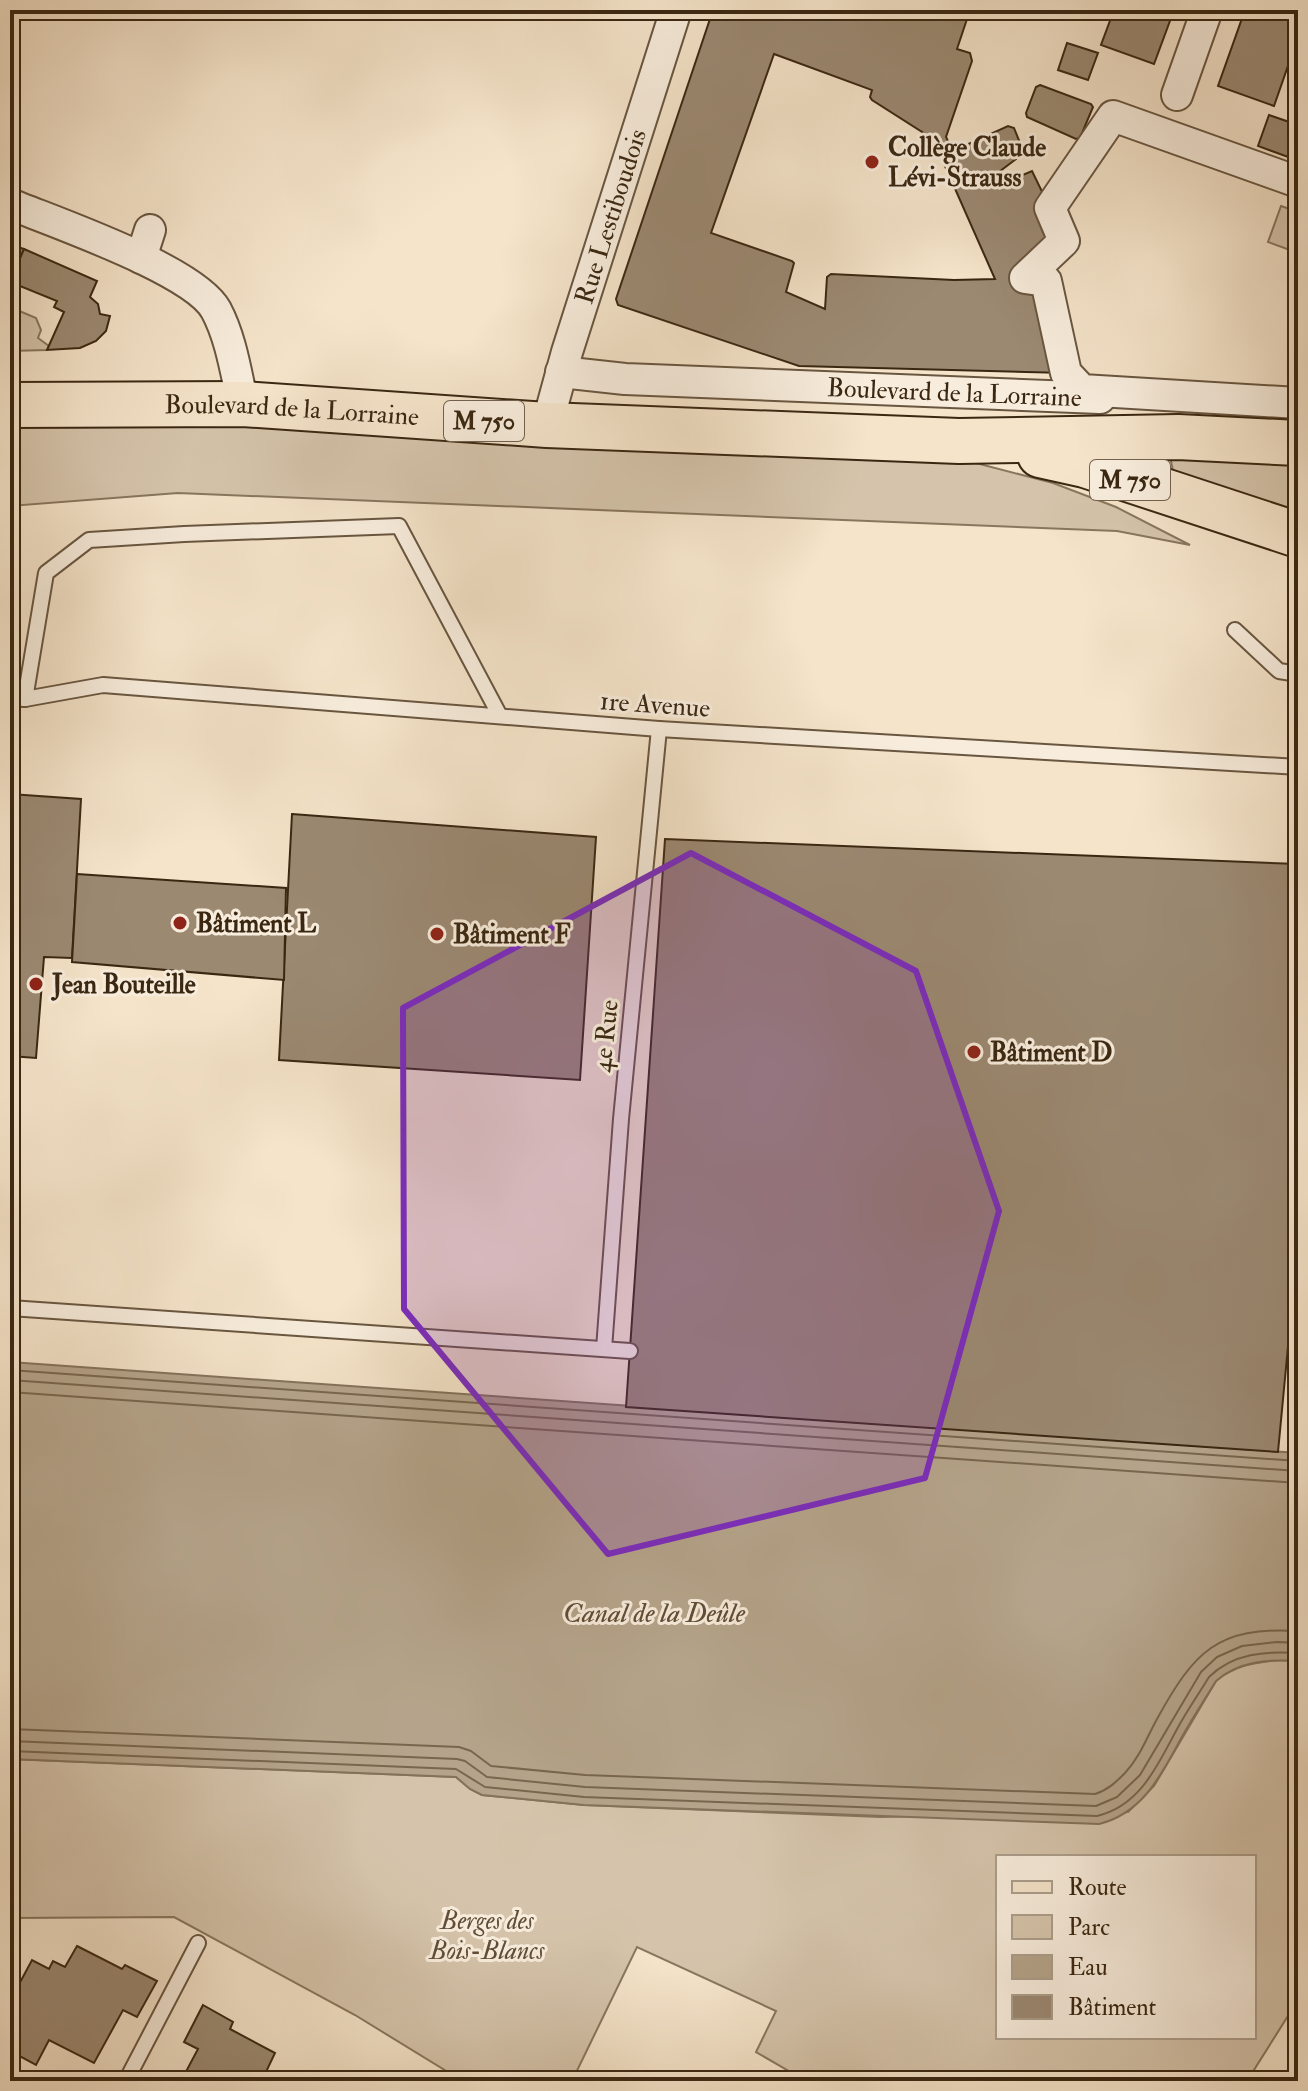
<svg xmlns="http://www.w3.org/2000/svg" width="1308" height="2091" font-family="'IM FELL Double Pica',serif">
<style>
.green{fill:#d5c4ab;stroke:#88765e;stroke-width:2;fill-rule:evenodd}
.water{fill:#b5a48b;stroke:#84725b;stroke-width:2}
.lines{fill:none;stroke-linecap:round;stroke-linejoin:round}
.shore{stroke:#78664e;stroke-width:2}
.building{fill:#9b8972;stroke:#3a2712;stroke-width:2;fill-rule:evenodd}
.lane-casing{stroke:#695640;stroke-width:18}
.street-casing{stroke:#695640;stroke-width:34}
.primary-casing{stroke:#3a2712;stroke-width:48}
.lane{stroke:#f8eddd;stroke-width:14}
.street{stroke:#f8eddd;stroke-width:30}
.primary{stroke:#f5e4ca;stroke-width:44}
.marked{fill:#7b2cbf;fill-opacity:0.2;stroke:#7b2cbf;stroke-width:6;stroke-linejoin:round}
.poi-dot{fill:#8f2418;stroke:#f8eddd;stroke-width:3}
.labels{text-anchor:middle;stroke-width:6;stroke-linejoin:round;paint-order:stroke}
.shield{fill:#f8eddd;stroke:#73624f;stroke-width:2}
.shield-label{font-size:24px;font-weight:bold;fill:#3a2712}
.poi-label{font-size:26px;font-weight:bold;fill:#3a2712;stroke:#f8eddd;text-anchor:start}
.street-label{font-size:26px;fill:#3a2712;stroke:#f8eddd}
.park-label{font-size:26px;font-style:italic;fill:#614e38;stroke:#f8eddd}
.water-label{font-size:28px;font-style:italic;fill:#5f4c36;stroke:#f8eddd}
</style>
<rect width="100%" height="100%" fill="#f5e4ca"/>
<filter id="stains"><feTurbulence type="fractalNoise" baseFrequency=".0025" numOctaves="4"/><feColorMatrix values="0 0 0 0 .2 0 0 0 0 .09 0 0 0 0 .02 0 0 0 .5 -.17"/></filter>
<radialGradient id="worn" r=".72"><stop offset=".6" stop-color="#630" stop-opacity="0"/><stop offset="1" stop-color="#630" stop-opacity=".3"/></radialGradient>
<g class="green">
<path d="M1281 206 1298 212V253L1268 242Z"/>
<path d="M10 307 36 318 41 330 38 338 49 346 47 350 10 351Z"/>
<path d="M10 418 199 421 976 463 1053 483 1116 507 1190 545 1117 531 178 493 10 506Z"/>
<path d="M1177 454 1298 459V513L1173 471 1171 461Z"/>
<path d="M1278 1660 1298 1661V2000L1247 2081H806L756 2052 776 2011 637 1947 572 2081H455L451 2074 355 2015 174 1917 10 1918V1759L456 1777 470 1789 482 1795 584 1805 880 1817 1128 1812 1154 1786 1216 1681C1235 1665 1254 1663 1278 1660ZM998 1857H1254V2037H998Z"/>
</g>
<path class="water" d="M10 1362 1298 1453V1661C1268 1659 1239 1661 1216 1681 1205 1699 1193 1717 1183 1735 1162 1773 1144 1813 1099 1824L584 1805 482 1795 470 1789 456 1777 10 1759Z"/>
<g class="lines">
<g class="shore">
<path d="M10 1370 1298 1461"/>
<path d="M10 1380 1298 1471"/>
<path d="M10 1392 1298 1483"/>
<path d="M10 1729 459 1747 471 1751 491 1766 585 1775 1095 1794C1108 1790 1116 1782 1125 1773 1140 1757 1147 1737 1157 1719 1194 1652 1217 1626 1298 1631"/>
<path d="M10 1741 457 1759 465 1761 487 1777 585 1787 1096 1806 1117 1797 1140 1775 1201 1672 1217 1657 1242 1646 1277 1642 1298 1643"/>
<path d="M10 1751 456 1769 485 1787 584 1797 1097 1816C1140 1806 1157 1766 1176 1731 1186 1712 1198 1695 1209 1677 1233 1653 1266 1651 1298 1653"/>
</g>
</g>
<g class="building">
<path d="M713 10H970L957 49 970 53 972 61 946 137 953 151 1008 126 1014 128 1024 153 991 178 995 187 1032 171 1050 208 1043 279 1066 373 799 366 618 305 616 299ZM774 54 872 90 870 97 872 100 933 139 995 279 954 280 831 274 827 277 825 309 786 292 794 263 792 261 711 233Z"/>
<path d="M1114 10H1174L1154 64 1101 45Z"/>
<path d="M1245 10H1298V37L1274 106 1218 86Z"/>
<path d="M1067 43 1098 53 1088 80 1058 70Z"/>
<path d="M1040 85 1091 104 1093 107 1080 138 1076 139 1027 117 1026 113 1036 87Z"/>
<path d="M1269 115 1298 125 1288 157 1258 146Z"/>
<path d="M10 244 24 249 10 282Z"/>
<path d="M24 249 97 281 90 297 98 304 100 314 110 316 106 331 96 341 80 348 47 350 64 312 54 307 57 301 10 282Z"/>
<path d="M10 794 81 799 72 958 44 957 36 1058 10 1056Z"/>
<path d="M292 814 596 837 580 1080 279 1060Z"/>
<path d="M665 839 1298 864V1241L1278 1452 626 1407Z"/>
<path d="M77 874 286 888 284 980 72 962Z"/>
<path d="M77 1946 122 1969 125 1965 157 1981 137 2017 123 2010 94 2063 49 2040 36 2065 10 2051V2001L32 1960 49 1969 53 1961 65 1967Z"/>
<path d="M203 2005 233 2022 230 2029 275 2053 265 2074 278 2081H181L198 2049 184 2042Z"/>
<path d="M324 2074 338 2081H320Z"/>
</g>
<g class="lines">
<g class="lane-casing">
<g id="lane">
<path d="M1235 630 1279 671 1298 674"/>
<path d="M10 698 25 699 103 685 659 729 1298 767"/>
<path d="M25 699 46 573 89 540 184 534 399 526 500 716"/>
<path d="M10 1308 630 1351"/>
<path d="M604 1349 621 1119 659 729"/>
<path d="M126 2081 198 1943"/>
</g>
</g>
<g class="street-casing">
<g id="street">
<path d="M1177 95 1207 10"/>
<path d="M1298 182 1113 116 1050 208 1064 241 1025 278 1046 281 1066 373 1082 390 1298 403"/>
<path d="M10 204C56 223 194 270 216 310 231 338 236 373 243 404"/>
<path d="M141 258 150 230"/>
<path id="s1" d="M561 372 625 379 1100 398"/>
<path id="s2" d="M547 425 567 352 676 10"/>
</g>
</g>
<g class="primary-casing">
<g id="primary">
<path id="s3" d="M10 405 243 404 547 425 959 441 1178 437 1298 443"/>
<path d="M1040 455 1085 465 1298 535"/>
</g>
</g>
<use href="#lane" class="lane"/>
<use href="#street" class="street"/>
<use href="#primary" class="primary"/>
</g>
<path class="marked" d="M691 853 916 971 999 1211 925 1478 608 1554 404 1309 403 1008Z"/>
<g class="poi-dot">
<circle cx="872" cy="162" r="8"/>
<circle cx="180" cy="923" r="8"/>
<circle cx="437" cy="934" r="8"/>
<circle cx="36" cy="984" r="8"/>
<circle cx="974" cy="1052" r="8"/>
</g>
<g class="labels">
<g class="shield">
<rect x="444" y="401" width="80" height="40" rx="6"/>
<rect x="1090" y="460" width="80" height="40" rx="6"/>
</g>
<g class="shield-label">
<text x="484" y="429">M 750</text>
<text x="1130" y="488">M 750</text>
</g>
<g class="poi-label">
<text x="888" y="156">Collège Claude<tspan x="888" dy="30">Lévi-Strauss</tspan></text>
<text x="196" y="932">Bâtiment L</text>
<text x="453" y="943">Bâtiment F</text>
<text x="52" y="993">Jean Bouteille</text>
<text x="990" y="1061">Bâtiment D</text>
</g>
<g class="street-label">
<text dy="9" stroke="none"><textPath href="#s2" startOffset="218">Rue Lestiboudois</textPath></text>
<text dy="9" stroke="none"><textPath href="#s1" startOffset="394">Boulevard de la Lorraine</textPath></text>
<text dy="9" stroke="none"><textPath href="#s3" startOffset="282">Boulevard de la Lorraine</textPath></text>
<text transform="translate(655 704) rotate(4)" y="9">1re Avenue</text>
<text transform="translate(605 1036) rotate(-84)" y="9">4e Rue</text>
</g>
<g class="park-label">
<text x="487" y="1929">Berges des<tspan x="487" dy="30">Bois-Blancs</tspan></text>
</g>
<g class="water-label">
<text x="654" y="1622">Canal de la Deûle</text>
</g>
</g>
<rect width="1308" height="2091" fill="none" stroke="#f5e4ca" stroke-width="40"/>
<rect x="12" y="12" width="1284" height="2067" fill="none" stroke="#3a2712" stroke-width="4"/>
<rect x="20" y="20" width="1268" height="2051" fill="none" stroke="#3a2712" stroke-width="2"/>
<rect x="996" y="1855" width="260" height="184" fill="#f8eddd" stroke="#ac9e8c" stroke-width="2"/>
<rect x="1012" y="1881" width="40" height="12" fill="#f5e4ca" stroke="#ac9e8c" stroke-width="2"/>
<text x="1068" y="1895" font-size="24" fill="#3a2712">Route</text>
<rect x="1012" y="1915" width="40" height="24" fill="#d5c4ab" stroke="#ac9e8c" stroke-width="2"/>
<text x="1068" y="1935" font-size="24" fill="#3a2712">Parc</text>
<rect x="1012" y="1955" width="40" height="24" fill="#b5a48b" stroke="#ac9e8c" stroke-width="2"/>
<text x="1068" y="1975" font-size="24" fill="#3a2712">Eau</text>
<rect x="1012" y="1995" width="40" height="24" fill="#9b8972" stroke="#ac9e8c" stroke-width="2"/>
<text x="1068" y="2015" font-size="24" fill="#3a2712">Bâtiment</text>
<rect width="100%" height="100%" filter="url(#stains)"/>
<rect width="100%" height="100%" fill="url(#worn)"/>
</svg>
